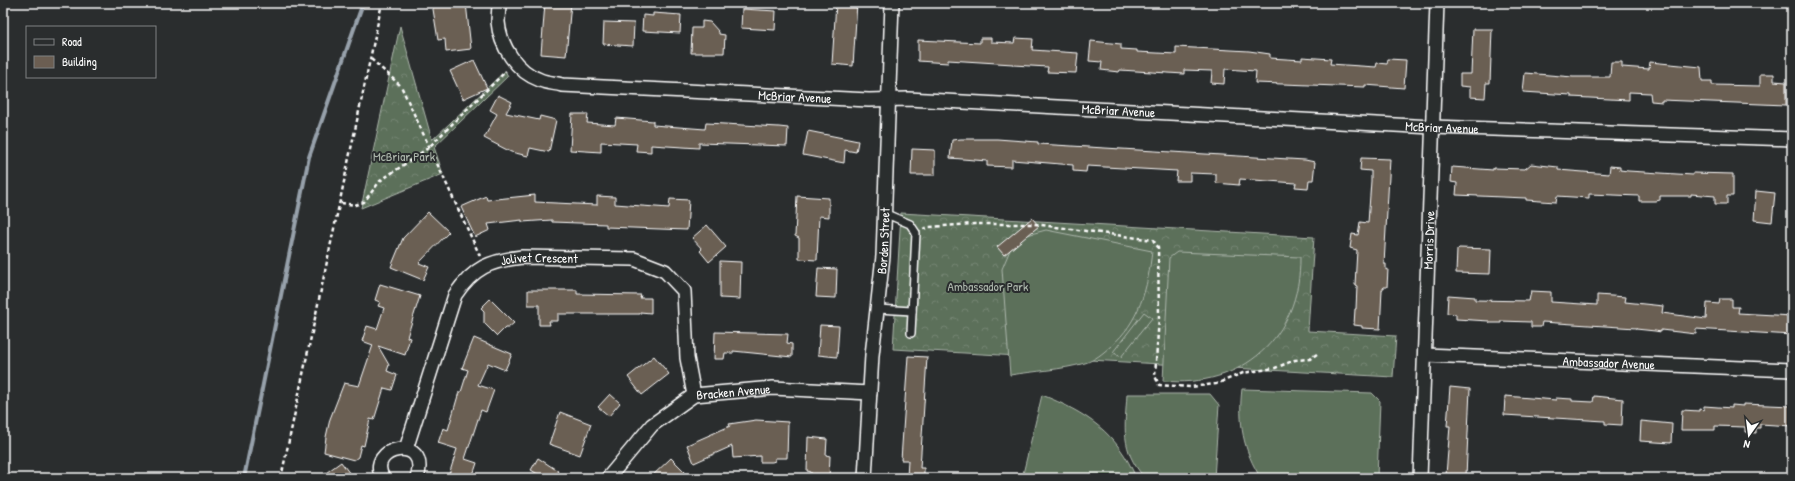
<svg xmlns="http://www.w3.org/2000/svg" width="1795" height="481" font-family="'Patrick Hand',sans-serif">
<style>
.forest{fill:url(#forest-crowns);stroke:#adb7ac}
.garden{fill:#5b6f5a;stroke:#adb7ac}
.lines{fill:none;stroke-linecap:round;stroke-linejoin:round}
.stream{stroke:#97a1ab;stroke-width:4}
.building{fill:#6b5e52;stroke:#fff}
.lane-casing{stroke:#fff;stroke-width:10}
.street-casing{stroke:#fff;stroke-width:16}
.path{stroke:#fff;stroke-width:2.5;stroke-dasharray:4 3;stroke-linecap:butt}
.lane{stroke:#2a2d2e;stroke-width:7}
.street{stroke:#2a2d2e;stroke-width:13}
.labels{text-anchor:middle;stroke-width:4;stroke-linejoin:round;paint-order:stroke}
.street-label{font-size:13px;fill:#fff;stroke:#2a2d2e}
.park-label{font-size:13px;fill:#adb7ac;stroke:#2a2d2e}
</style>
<defs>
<pattern id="forest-crowns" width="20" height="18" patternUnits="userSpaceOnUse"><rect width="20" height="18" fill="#5b6f5a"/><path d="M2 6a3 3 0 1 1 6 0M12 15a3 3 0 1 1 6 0" fill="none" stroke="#748573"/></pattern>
</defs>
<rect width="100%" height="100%" fill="#2a2d2e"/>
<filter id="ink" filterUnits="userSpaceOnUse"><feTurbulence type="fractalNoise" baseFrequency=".025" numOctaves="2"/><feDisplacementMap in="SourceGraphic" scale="8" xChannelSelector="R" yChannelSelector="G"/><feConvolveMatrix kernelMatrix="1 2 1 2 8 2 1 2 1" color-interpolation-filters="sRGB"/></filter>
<g filter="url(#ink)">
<g class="forest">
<path d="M400 26 432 140 505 71 508 76 434 147 443 174 361 208Z"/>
<path d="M901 213 1314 237 1308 331 1396 336 1393 377 893 349Z"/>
</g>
<g class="garden">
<path d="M1046 230 1152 251C1148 288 1139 322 1111 346 1103 353 1095 360 1085 363 1061 370 1035 371 1010 375L1002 269 1010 250 1027 235Z"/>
<path d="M1177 252 1300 257C1301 337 1242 389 1163 381L1169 258Z"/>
<path d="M1144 312 1152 318 1121 357 1113 352Z"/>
<path d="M1242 389 1372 393 1380 401 1377 478H1261C1243 451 1238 421 1242 389Z"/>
<path d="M1127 394H1210L1219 405 1214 478 1144 477C1120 449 1125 428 1127 394Z"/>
<path d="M1042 395C1085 412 1118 433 1136 478H1022Z"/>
</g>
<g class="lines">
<path class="stream" d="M244 478 309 157 363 3"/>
</g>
<g class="building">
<path d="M432 3H466L471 49 446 52 445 39 438 40Z"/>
<path d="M545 3H571L566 56 541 54Z"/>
<path d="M836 3H857L853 66 832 64Z"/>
<path d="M742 9 776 11 775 30 741 28Z"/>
<path d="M653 13 681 15 680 33 642 31 643 15 653 16Z"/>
<path d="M702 21 710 22 719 32V34L725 35 724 53H691L692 28H702Z"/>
<path d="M604 22 634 23 633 46 603 44Z"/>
<path d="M1473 29H1492L1490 83H1486L1485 98 1470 97V87L1460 86V74H1471Z"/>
<path d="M980 38H991V42L1014 43 1015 38 1033 39 1032 50 1078 53 1076 73 1047 72 1048 67 1013 65V64L948 60V63L918 61V40L980 43Z"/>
<path d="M1091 41 1121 44V49L1137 50V52L1176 54V47L1249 51 1270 54V58L1302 60V57L1331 59 1330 64 1376 67 1377 63 1387 64 1388 59 1406 60 1404 88 1365 85V87L1255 83 1256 71 1225 69 1224 84 1211 83 1212 71 1184 70V74L1120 70 1119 72 1101 70 1102 62 1089 61Z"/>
<path d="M474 60 487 88 463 99 450 71Z"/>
<path d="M1611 62H1622V67L1649 69 1650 62 1701 67 1702 81H1712V85L1760 86V74H1774V81L1786 82V105L1662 100V102L1651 101 1650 93 1629 92V100L1571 97V95L1523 92 1525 73 1573 77H1610Z"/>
<path d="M498 95 512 102 506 113 539 120 540 116 556 120 549 152 530 148 528 156 511 152 484 138 497 114 490 110Z"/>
<path d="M572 114H588L587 123 615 125 616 118 653 121V125L705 129 706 123 779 127 788 128 787 146 699 143V148L651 145V152L636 151 637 144 601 142V152L570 150Z"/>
<path d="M808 131 858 141 856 152 845 150 844 163 803 155Z"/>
<path d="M961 139H997L1038 142V144L1305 160 1315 162 1313 180H1309L1308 188 1295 187 1296 183 1240 179 1239 185 1216 183V174L1190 173V181H1176L1177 171 1087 166 1086 172 1073 171V165L1012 160V167L987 166V161L950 158 952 140Z"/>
<path d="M912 149 935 150V175H911Z"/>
<path d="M1361 158 1390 159 1384 264H1386V270L1388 269 1387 287H1384L1382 290 1380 329 1362 328V326L1354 325 1355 309H1356L1357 286 1355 285 1357 250 1350 248 1352 234 1358 235 1360 222 1368 223 1371 181V171L1360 170Z"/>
<path d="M1531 164 1558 167V170L1609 174 1610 166 1620 167V170L1628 171 1693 175V173L1733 174V196H1727V204H1715V196L1691 194V196H1660V200L1656 201H1639V196L1589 194V198L1557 196 1556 202 1526 200V198L1456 195 1457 183 1451 182 1452 167 1493 170V168L1525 169Z"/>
<path d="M1756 191 1775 193 1772 222 1754 220Z"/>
<path d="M535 195V202L597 205V196L615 197V204L669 208 670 199 689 200 687 230 606 227V224L552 222V220L522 222V220L488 224 490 230 475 237 461 207 486 196 487 200Z"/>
<path d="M797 196 829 198V217L819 216 817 260 799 259V238L795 236Z"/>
<path d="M428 212 449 232 419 263 429 267 423 280 391 267 403 238Z"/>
<path d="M1032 218 1039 226 1004 255 997 247Z"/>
<path d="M707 225 726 247 709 262 700 251 702 249 692 238Z"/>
<path d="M1459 248 1491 249 1490 274 1456 273 1457 250Z"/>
<path d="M720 261 741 262 740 299 720 298Z"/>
<path d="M818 268 837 269 836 298 816 297Z"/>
<path d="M380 284 420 296 407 337 410 338 405 355 378 346 389 365 387 371 397 375 392 390 384 388 374 420 370 419 364 446 361 445 358 457 354 460 324 452 326 437 330 419 344 383 359 386 373 345 362 341 367 326 377 329 384 308 378 306 380 302 375 300Z"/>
<path d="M528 290H577V294L641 295 640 298H651V313L640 312V314H558V321H549L550 325H539V305H528Z"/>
<path d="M1531 291 1551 292V302L1597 305V295L1626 297 1625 302 1663 306 1662 313 1706 319 1707 303 1719 304 1720 299H1732V307H1739L1738 313 1792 316V335L1696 329V334L1661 330V332L1655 331 1636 329V328L1542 322 1541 327H1531V322L1501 321V323H1489V321L1456 319V314L1447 313 1448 295 1475 297V300L1529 301Z"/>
<path d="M490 299 514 323 508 328H505L497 336 484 323V311L481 308Z"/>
<path d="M820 325 839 326 837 357 818 355Z"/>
<path d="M715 332 788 334 787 343 792 344V357L733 351V353H725L724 359H714Z"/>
<path d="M474 338 512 354 505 370 488 363 478 385 494 390 486 412 481 410 465 459 477 463 472 478H448L457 449 438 443 443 428 448 430 459 392H461L468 370 462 368Z"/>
<path d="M654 356 669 374 642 395 628 377Z"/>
<path d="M908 356 927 357 920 468H924V478H907L908 460H901Z"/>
<path d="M1450 387 1470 389 1466 476 1446 475 1450 426H1447Z"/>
<path d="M610 394 620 403 609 416 598 407Z"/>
<path d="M1505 396 1556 400V398L1572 399V401L1593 402 1594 396 1623 399 1622 425 1605 424V421L1504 415Z"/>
<path d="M1743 404 1792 406V426L1760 424V428H1756V433L1745 432V427L1715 426V430H1681L1682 410 1699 411V409L1704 410V406L1732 408V405L1743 406Z"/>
<path d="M560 412 591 424 580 455 549 444Z"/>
<path d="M756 420 788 422 787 458H775V461L772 462H760V456L733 458 732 446 694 463 687 445 730 426 729 424Z"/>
<path d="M1641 421 1672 424 1671 443 1640 441Z"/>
<path d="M808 437 827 439 826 455 830 456 829 478H811V472L807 471Z"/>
<path d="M538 458 558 471 554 478H544L531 470Z"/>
<path d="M671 458 685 472 679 478H650Z"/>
<path d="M341 462 353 478H319Z"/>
</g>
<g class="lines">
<g class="lane-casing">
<g id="lane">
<path d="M884 213 910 224 916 233 911 333"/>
<path d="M878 309 912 311"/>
</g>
</g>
<g class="street-casing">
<g id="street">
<path id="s1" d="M499 3C499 9 498 16 498 22 500 46 517 72 540 80 547 83 555 83 562 85L869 100 908 99 1432 127 1792 139"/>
<path id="s2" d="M1425 355 1792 370"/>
<path id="s3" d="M406 449 455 295C474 267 490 261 522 257L634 259 665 271 684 291 687 358 694 395"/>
<path d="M383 478C364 447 431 433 417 478"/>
<path id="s4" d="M608 478 652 425 694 395 773 388 870 393"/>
<path id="s5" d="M865 478 872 355 883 256 892 3"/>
<path id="s6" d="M1420 478 1437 3"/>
</g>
</g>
<g class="path">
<path d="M371 59 401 86 480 256"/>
<path d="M341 203 355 205 364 202 380 181 428 148 506 71"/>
<path d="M923 229 929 227 974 224H1034L1153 240 1158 247 1159 317 1155 376 1159 385 1190 387 1216 384 1243 373 1275 368 1295 360 1310 359 1317 354"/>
<path d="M281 478 382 3"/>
</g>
<use href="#lane" class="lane"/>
<use href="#street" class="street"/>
</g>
</g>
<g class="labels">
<g class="street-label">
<text dy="5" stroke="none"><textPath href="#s1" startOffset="350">McBriar Avenue</textPath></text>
<text dy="5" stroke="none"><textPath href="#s1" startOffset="674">McBriar Avenue</textPath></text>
<text dy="5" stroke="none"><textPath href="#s1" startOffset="998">McBriar Avenue</textPath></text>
<text dy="5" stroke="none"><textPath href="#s6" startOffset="238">Morris Drive</textPath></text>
<text dy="5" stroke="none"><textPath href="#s5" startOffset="238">Borden Street</textPath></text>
<text dy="5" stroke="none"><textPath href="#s3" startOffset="259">Jolivet Crescent</textPath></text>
<text dy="5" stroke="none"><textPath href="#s2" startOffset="184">Ambassador Avenue</textPath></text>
<text dy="5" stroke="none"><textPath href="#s4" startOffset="160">Bracken Avenue</textPath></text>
</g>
<g class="park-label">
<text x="404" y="161">McBriar Park</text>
<text x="988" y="291">Ambassador Park</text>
</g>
</g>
<rect width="1795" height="481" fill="none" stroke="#2a2d2e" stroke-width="16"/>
<rect x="8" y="8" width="1779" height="465" fill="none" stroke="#fff" stroke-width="1.5" filter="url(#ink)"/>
<rect x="26" y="26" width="130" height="52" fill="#2a2d2e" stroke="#7f8182"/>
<rect x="34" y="39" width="20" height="6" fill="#2a2d2e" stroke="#7f8182"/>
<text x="62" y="46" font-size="12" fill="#ffffff">Road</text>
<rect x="34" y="56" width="20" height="12" fill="#6b5e52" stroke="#7f8182"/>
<text x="62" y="66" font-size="12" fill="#ffffff">Building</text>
<g transform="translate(1749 435) rotate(194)" stroke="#2a2d2e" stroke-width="3" paint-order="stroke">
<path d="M0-3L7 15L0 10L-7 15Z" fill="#ffffff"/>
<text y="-6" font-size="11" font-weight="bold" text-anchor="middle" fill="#ffffff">N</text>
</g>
</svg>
